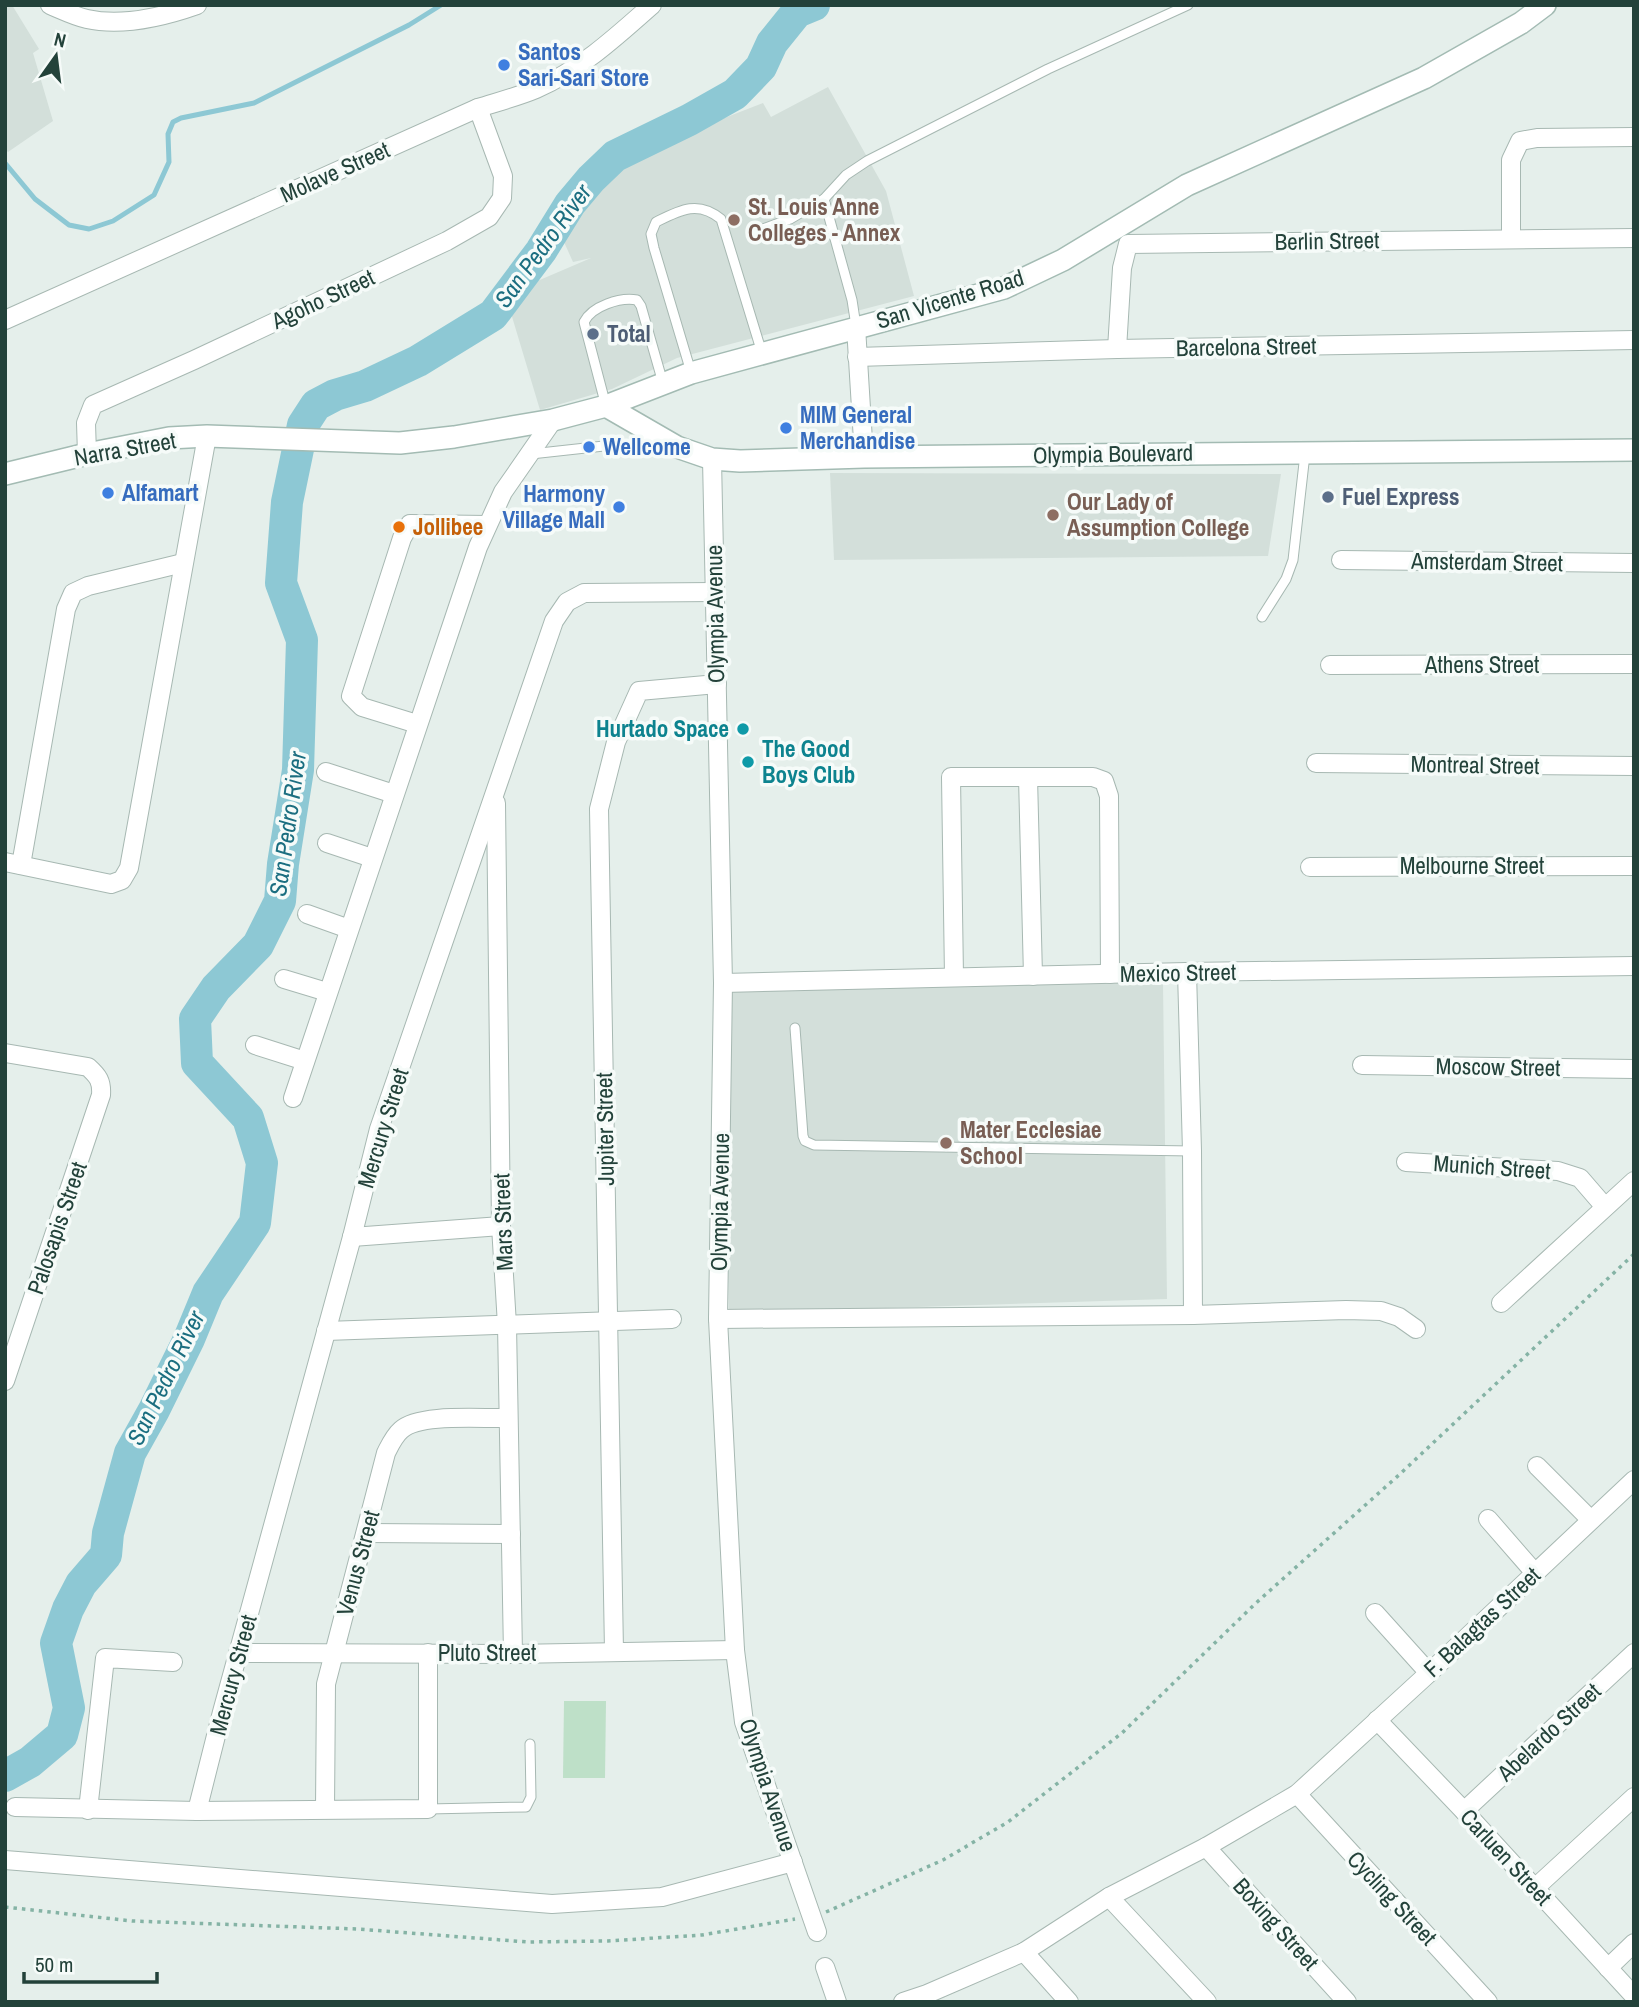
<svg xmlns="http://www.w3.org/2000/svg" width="1639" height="2007" font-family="'Archivo Narrow',sans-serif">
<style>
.built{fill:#d3dfda}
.green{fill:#bee0c8}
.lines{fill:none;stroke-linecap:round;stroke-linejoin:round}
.stream{stroke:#8dc8d4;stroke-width:5}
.river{stroke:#8dc8d4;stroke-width:32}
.service-casing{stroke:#a7b8b2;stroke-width:11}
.minor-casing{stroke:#a7b8b2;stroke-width:20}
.secondary-casing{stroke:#a3bbb3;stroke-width:24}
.path{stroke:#85b3a5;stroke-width:3.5;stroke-dasharray:3.5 5;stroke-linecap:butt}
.service{stroke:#fff;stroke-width:9}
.minor{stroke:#fff;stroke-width:18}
.secondary{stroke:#fff;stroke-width:21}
.shop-dot{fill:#3f7fe0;stroke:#f6fbf9;stroke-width:2.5}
.education-dot{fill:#8d6e63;stroke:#f6fbf9;stroke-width:2.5}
.service-dot{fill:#5c6f8a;stroke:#f6fbf9;stroke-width:2.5}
.food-dot{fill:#e8710a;stroke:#f6fbf9;stroke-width:2.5}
.culture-dot{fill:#0f9aa8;stroke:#f6fbf9;stroke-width:2.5}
.labels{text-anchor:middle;stroke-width:7;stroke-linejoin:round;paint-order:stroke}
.shop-label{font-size:23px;font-weight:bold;fill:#366cbe;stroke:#f6fbf9;text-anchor:start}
.street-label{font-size:23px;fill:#23423a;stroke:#f6fbf9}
.education-label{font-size:23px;font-weight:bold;fill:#785e54;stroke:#f6fbf9;text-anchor:start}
.service-label{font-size:23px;font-weight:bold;fill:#4e5e75;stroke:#f6fbf9;text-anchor:start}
.food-label{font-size:23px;font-weight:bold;fill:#c56008;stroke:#f6fbf9;text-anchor:start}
.culture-label{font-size:23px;font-weight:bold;fill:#0d838f;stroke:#f6fbf9;text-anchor:end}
.water-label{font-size:24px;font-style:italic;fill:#1b6e80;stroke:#f6fbf9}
</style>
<rect width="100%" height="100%" fill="#e5efeb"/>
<g class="built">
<path d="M5 5H12L39 49 33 53 53 121 8 152 5 149Z"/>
<path d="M828 87 886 191 914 296 677 358 612 389 540 410 510 310 535 282 591 258 573 262 564 242 586 198 629 155 763 103 771 117Z"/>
<path d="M830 473 1281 474 1268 556 834 560Z"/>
<path d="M1163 983 1167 1299 729 1313 724 987Z"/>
</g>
<path class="green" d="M564 1701H606L605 1778H563Z"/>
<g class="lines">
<path class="stream" d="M5 163 35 199 69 225 89 229 113 221 154 195 169 162 168 134 173 122 181 118 254 103 409 25 441 5"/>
<path class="river" d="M5 1776 30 1762 62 1735 69 1708 56 1643 68 1609 81 1584 106 1555 108 1533 130 1453 154 1410 189 1339 208 1293 255 1223 262 1163 248 1118 197 1063 195 1019 216 988 258 945 280 901 283 864 298 770 302 640 281 583 287 502 303 425 316 405 335 395 365 386 418 361 493 315 541 251 570 204 591 179 615 156 689 120 735 94 761 67 772 43 797 12 814 5"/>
<g class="service-casing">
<g id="service">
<path d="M824 199 852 300 856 326"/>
<path d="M763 229 790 219 824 199 846 175 867 161 1048 69 1188 5"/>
<path d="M691 372 654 248 651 234 656 222C680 210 698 200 721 219L762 353"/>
<path d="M606 406 584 322C592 306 620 297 637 300L641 306 663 383"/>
<path d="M531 454 613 445"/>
<path d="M1262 617 1286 579 1293 560 1305 454"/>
<path d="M795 1028 803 1136 805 1141 814 1145 1192 1151"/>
<path d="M428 1809 526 1807 531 1797 530 1744"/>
</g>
</g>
<g class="minor-casing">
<g id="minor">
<path d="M50 5C62 10 74 16 87 19 123 27 163 17 197 5"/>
<path d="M1511 239V160L1520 141 1537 138 1634 137"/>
<path d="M5 320 478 108C497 102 517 97 536 89 580 70 616 37 652 5"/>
<path d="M856 327 864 457"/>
<path d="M1117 349 1122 268 1128 244 1634 238"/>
<path d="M857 357 1117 349 1634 340"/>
<path d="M87 454 86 423 93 405 194 360 447 241 489 217 502 198 503 176 478 108"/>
<path d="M712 459 723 983 718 1319 735 1650 744 1722 817 1932"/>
<path d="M1341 560 1634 563"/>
<path d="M1330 665 1634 664"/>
<path d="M417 724 362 707 351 696 402 538 410 524 487 525"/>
<path d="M1316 763 1634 766"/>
<path d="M326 772 394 794"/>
<path d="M1028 777 1033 976"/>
<path d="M496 803 501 1226 507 1325 513 1654"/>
<path d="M327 843 372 858"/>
<path d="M5 862 111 884 122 880 129 868 207 436"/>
<path d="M21 865 66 609 73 593 88 586 183 563"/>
<path d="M1310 867 1634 866"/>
<path d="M307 914 349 929"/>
<path d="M1187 972 1192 1151 1193 1315 1346 1310 1381 1311 1399 1317 1416 1329"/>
<path d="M954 977 951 777H1093L1104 781 1109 796 1110 974"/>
<path d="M284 979 327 992"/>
<path d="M723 983 1187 972 1634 966"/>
<path d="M255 1045 305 1061"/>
<path d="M5 1053 88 1067C98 1076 102 1081 101 1095L5 1381"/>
<path d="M1362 1065 1634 1069"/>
<path d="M293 1098 478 547 503 492 553 420"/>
<path d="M1406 1162 1558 1171 1580 1178 1605 1207"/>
<path d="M352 1237 501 1226"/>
<path d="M1501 1303 1634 1181"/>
<path d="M718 1319 1193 1315"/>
<path d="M326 1331 672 1319"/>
<path d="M1537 1466 1591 1520"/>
<path d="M1488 1519 1535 1573"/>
<path d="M367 1533 511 1534"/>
<path d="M1375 1613 1429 1673"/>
<path d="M614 1651 599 809 616 742 639 691 717 684"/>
<path d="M239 1653 513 1654 735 1650"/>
<path d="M1377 1720 1464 1811 1634 1996"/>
<path d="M1297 1794 1488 2002"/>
<path d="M15 1807 197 1811 428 1809V1653"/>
<path d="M325 1809 326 1684 386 1453C390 1445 394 1436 401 1430 419 1413 482 1419 507 1418"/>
<path d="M88 1810 105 1658 173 1662"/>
<path d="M197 1811 222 1712 352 1237 379 1129 554 621 567 602 584 593 715 592"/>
<path d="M1464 1811 1634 1653"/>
<path d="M1206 1847 1347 2002"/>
<path d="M5 1860 552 1904 662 1897 793 1862"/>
<path d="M1535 1888 1634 1797"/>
<path d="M1109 1897 1207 2002"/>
<path d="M1024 1952 1069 2002"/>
<path d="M825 1967 837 2002"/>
<path d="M1608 1968 1634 1943"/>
<path d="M903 2002 927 1994 1024 1952 1109 1897 1206 1847 1297 1794 1429 1673 1634 1480"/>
</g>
</g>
<g class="secondary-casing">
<g id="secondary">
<path d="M606 406 677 447 712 459 740 461 864 457 1634 450"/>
<path d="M5 474 87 454 169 438 207 436 400 443 454 437 553 420 606 406 691 373 1004 288 1063 260 1187 185 1424 78 1521 23 1545 5"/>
</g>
</g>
<g class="path">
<path d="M5 1907 132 1921 357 1929 528 1942 608 1941 702 1935 795 1919"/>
<path d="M826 1912 943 1860 1008 1822 1122 1733 1256 1603 1400 1474 1634 1254"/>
</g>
<use href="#service" class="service"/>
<use href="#minor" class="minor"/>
<use href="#secondary" class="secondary"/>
</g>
<g class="shop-dot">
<circle cx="504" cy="65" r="7"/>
<circle cx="786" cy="428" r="7"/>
<circle cx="589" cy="447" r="7"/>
<circle cx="108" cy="493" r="7"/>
<circle cx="619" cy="507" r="7"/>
</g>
<g class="education-dot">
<circle cx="734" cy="220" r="7"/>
<circle cx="1053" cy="515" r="7"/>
<circle cx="946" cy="1143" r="7"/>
</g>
<g class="service-dot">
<circle cx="593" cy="334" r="7"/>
<circle cx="1328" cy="497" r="7"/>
</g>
<circle class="food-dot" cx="399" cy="527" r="7"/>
<g class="culture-dot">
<circle cx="743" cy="729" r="7"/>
<circle cx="748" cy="762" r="7"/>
</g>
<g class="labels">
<g class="shop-label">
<text x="518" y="60">Santos<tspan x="518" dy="26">Sari-Sari Store</tspan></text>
<text x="800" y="423">MIM General<tspan x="800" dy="26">Merchandise</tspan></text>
<text x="603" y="455">Wellcome</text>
<text x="122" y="501">Alfamart</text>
<text x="605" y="502" text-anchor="end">Harmony<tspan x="605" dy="26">Village Mall</tspan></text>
</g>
<g class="street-label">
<text transform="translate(335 172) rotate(-24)" y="8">Molave Street</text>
<text transform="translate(1327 241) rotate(-1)" y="8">Berlin Street</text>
<text transform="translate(323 299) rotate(-25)" y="8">Agoho Street</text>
<text transform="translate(950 299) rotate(-17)" y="8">San Vicente Road</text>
<text transform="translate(1246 347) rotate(-1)" y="8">Barcelona Street</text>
<text transform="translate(125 449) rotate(-10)" y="8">Narra Street</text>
<text transform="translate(1113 454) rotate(-1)" y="8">Olympia Boulevard</text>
<text transform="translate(1487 562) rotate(1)" y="8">Amsterdam Street</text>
<text transform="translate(715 614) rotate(-91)" y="8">Olympia Avenue</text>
<text x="1482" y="673">Athens Street</text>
<text transform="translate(1475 765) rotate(1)" y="8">Montreal Street</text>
<text x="1472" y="874">Melbourne Street</text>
<text transform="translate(1178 973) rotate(-1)" y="8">Mexico Street</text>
<text transform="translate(1498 1067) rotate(1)" y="8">Moscow Street</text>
<text transform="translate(383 1128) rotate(-73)" y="8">Mercury Street</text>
<text transform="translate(605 1129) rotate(-91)" y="8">Jupiter Street</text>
<text transform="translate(1492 1167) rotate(4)" y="8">Munich Street</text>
<text transform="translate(720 1202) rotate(-89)" y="8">Olympia Avenue</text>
<text transform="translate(503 1222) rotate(-92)" y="8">Mars Street</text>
<text transform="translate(57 1228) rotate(-71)" y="8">Palosapis Street</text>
<text transform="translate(358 1563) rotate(-75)" y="8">Venus Street</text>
<text transform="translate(1482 1622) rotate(-43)" y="8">F. Balagtas Street</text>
<text x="487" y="1661">Pluto Street</text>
<text transform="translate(233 1675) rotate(-75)" y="8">Mercury Street</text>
<text transform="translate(1549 1732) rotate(-43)" y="8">Abelardo Street</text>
<text transform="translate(768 1785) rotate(72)" y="8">Olympia Avenue</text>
<text transform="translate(1506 1857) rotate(47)" y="8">Carluen Street</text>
<text transform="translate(1392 1898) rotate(47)" y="8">Cycling Street</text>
<text transform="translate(1276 1924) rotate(48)" y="8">Boxing Street</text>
</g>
<g class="education-label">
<text x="748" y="215">St. Louis Anne<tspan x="748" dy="26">Colleges - Annex</tspan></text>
<text x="1067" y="510">Our Lady of<tspan x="1067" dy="26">Assumption College</tspan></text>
<text x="960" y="1138">Mater Ecclesiae<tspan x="960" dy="26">School</tspan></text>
</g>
<g class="service-label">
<text x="607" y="342">Total</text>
<text x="1342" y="505">Fuel Express</text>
</g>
<g class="food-label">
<text x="413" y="535">Jollibee</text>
</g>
<g class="culture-label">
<text x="729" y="737">Hurtado Space</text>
<text x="762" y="757" text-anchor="start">The Good<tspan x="762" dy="26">Boys Club</tspan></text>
</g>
<g class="water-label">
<text transform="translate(543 246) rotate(-54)" y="8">San Pedro River</text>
<text transform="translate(288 824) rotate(-82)" y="8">San Pedro River</text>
<text transform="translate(166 1378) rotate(-64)" y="8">San Pedro River</text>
</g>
</g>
<rect width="1639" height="2007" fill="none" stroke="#23423a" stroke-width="14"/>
<g transform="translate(56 56) rotate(14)" stroke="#f6fbf9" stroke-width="5" paint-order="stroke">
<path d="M0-5L12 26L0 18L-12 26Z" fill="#23423a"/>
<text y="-10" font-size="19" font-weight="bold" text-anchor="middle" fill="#23423a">N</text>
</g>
<path d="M24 1972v10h133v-10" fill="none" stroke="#23423a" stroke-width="3.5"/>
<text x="35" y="1972" font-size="21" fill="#23423a" stroke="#f6fbf9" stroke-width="5" paint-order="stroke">50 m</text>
</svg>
